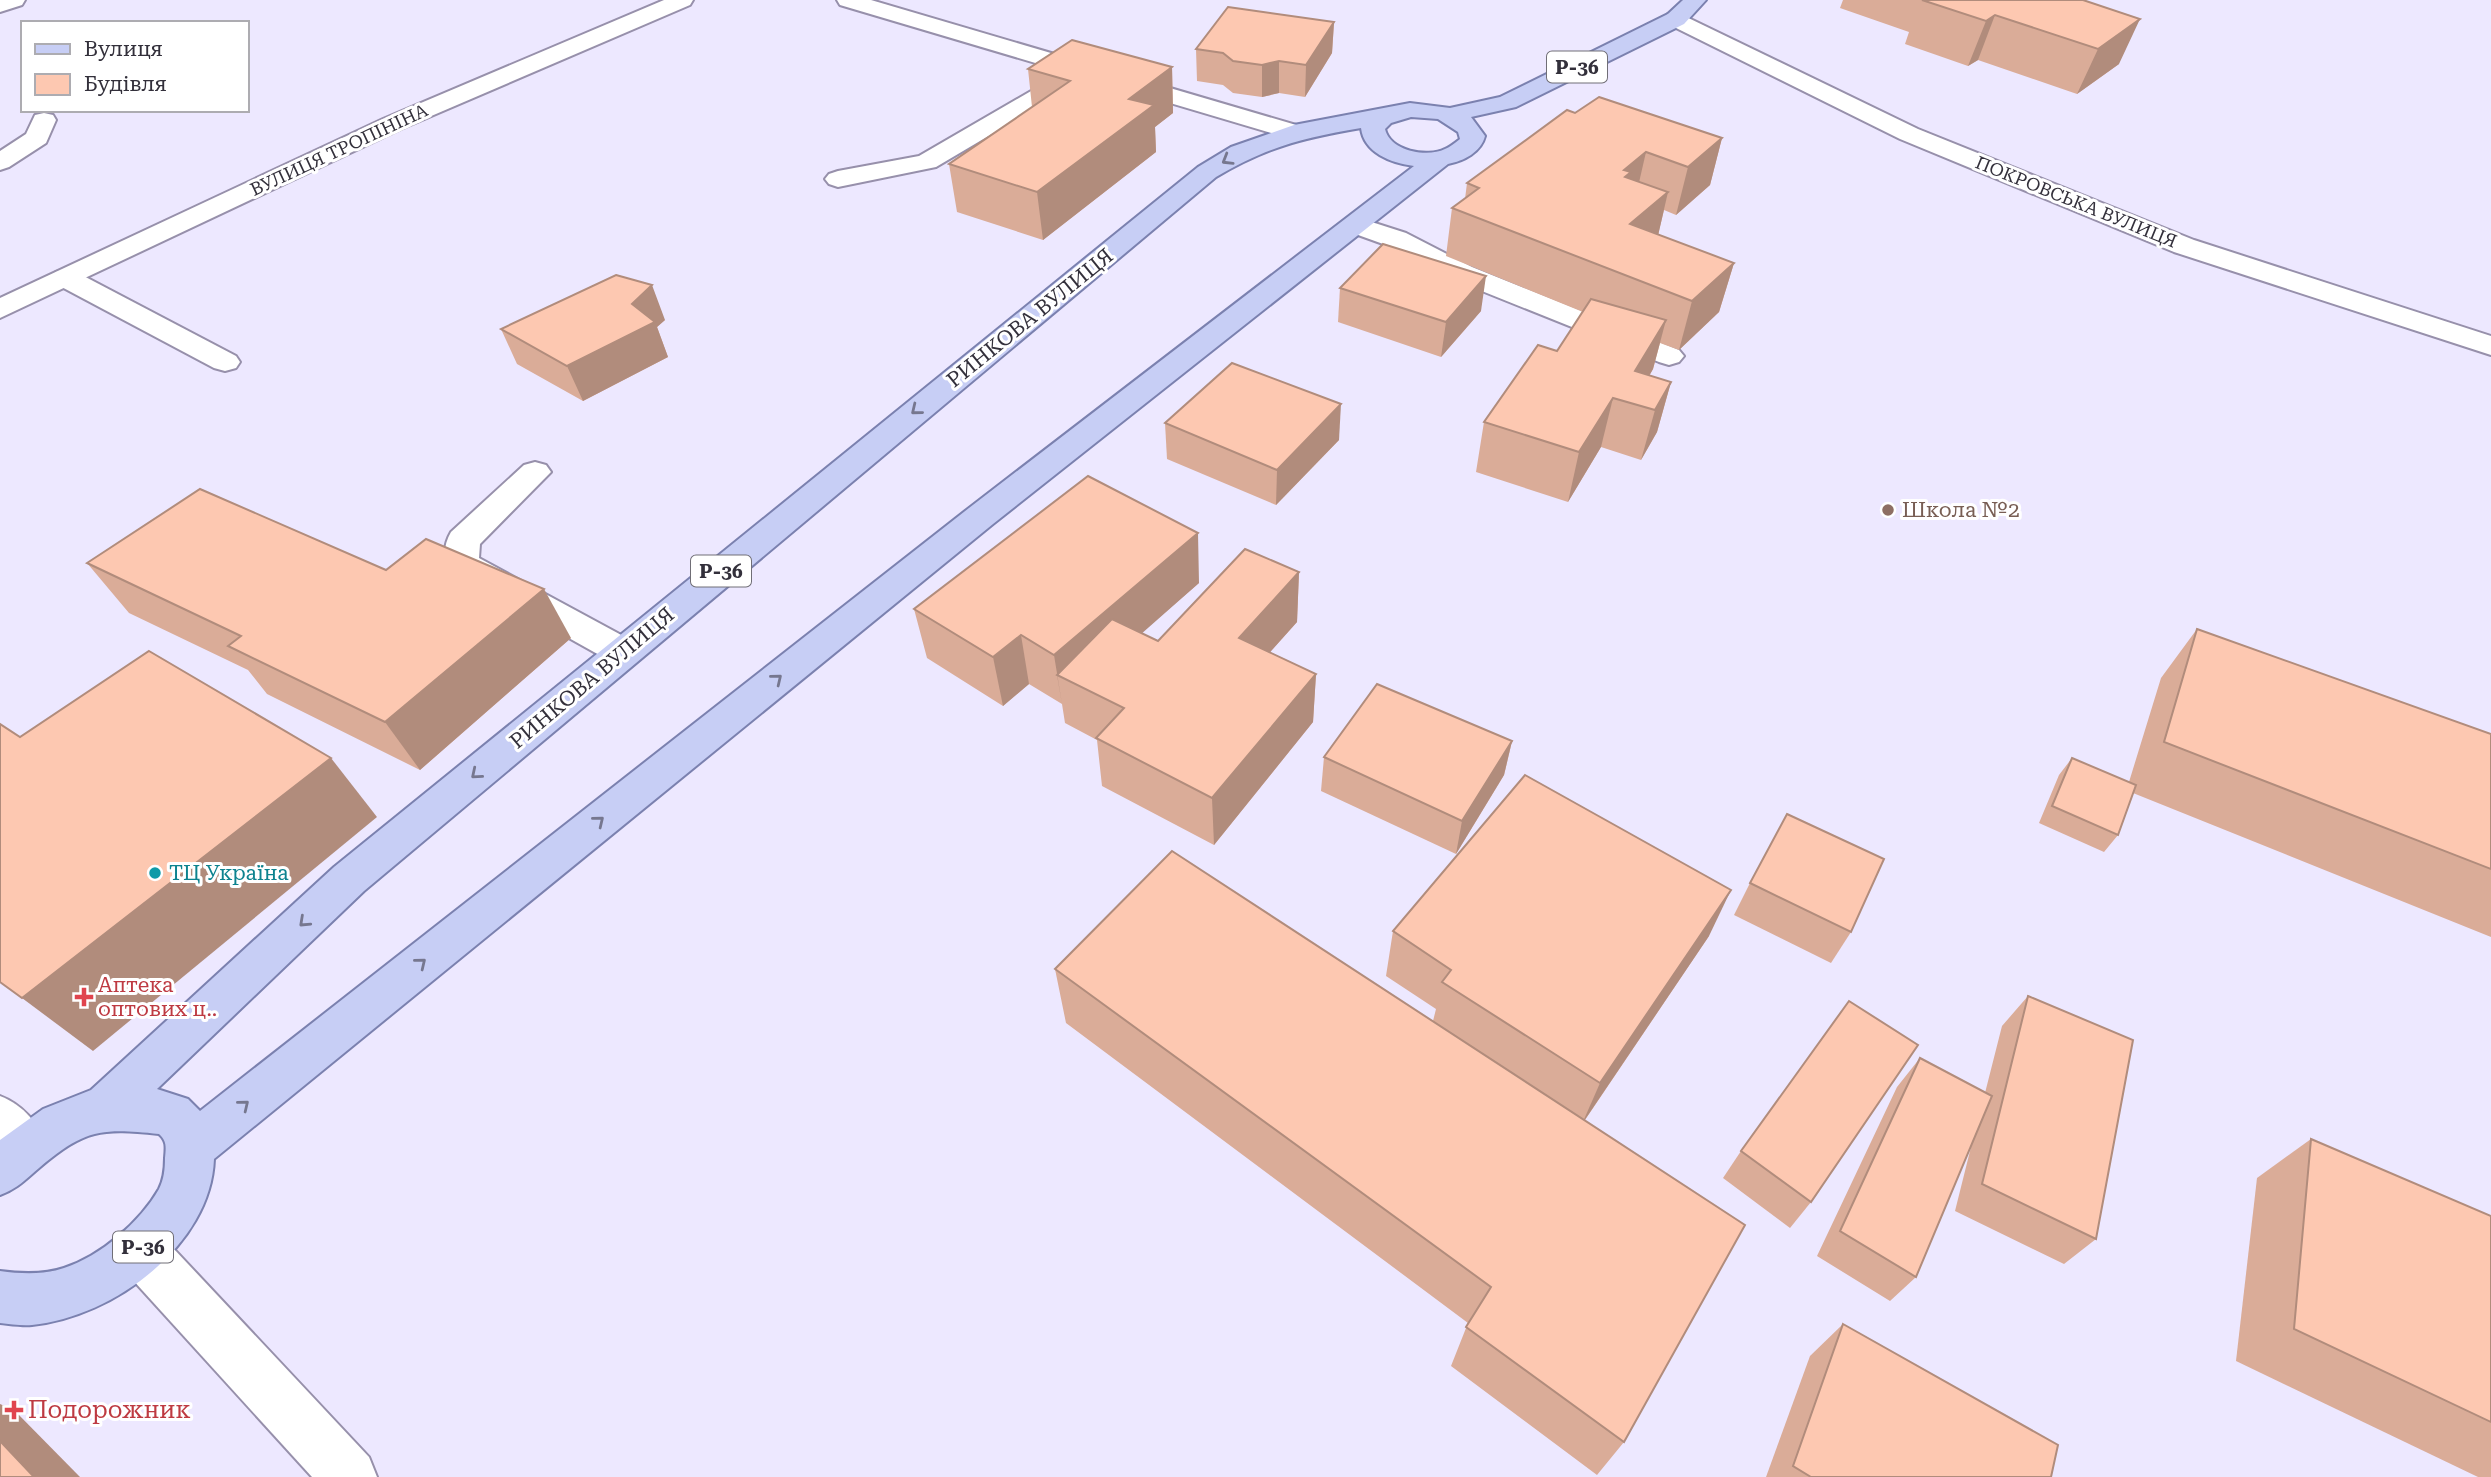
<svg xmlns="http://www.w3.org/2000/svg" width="2491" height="1477" font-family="'Roboto Serif',serif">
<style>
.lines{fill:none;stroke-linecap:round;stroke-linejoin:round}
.lane-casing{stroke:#9790ab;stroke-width:4}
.street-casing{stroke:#9790ab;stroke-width:4}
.secondary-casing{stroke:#9790ab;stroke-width:4}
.primary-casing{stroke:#7b81af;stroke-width:4}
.lane{fill:#fff;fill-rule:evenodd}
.street{fill:#fff;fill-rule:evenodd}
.secondary{fill:#fff;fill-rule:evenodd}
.primary{fill:#c7cef5;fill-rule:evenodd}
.wall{fill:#daac98}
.shaded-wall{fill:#b18c7c}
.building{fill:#fdc8b1;stroke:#b18c7c;stroke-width:2}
.oneway{stroke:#76778f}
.education-dot{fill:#8d6e63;stroke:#fff;stroke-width:2.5}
.culture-dot{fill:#0f9aa8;stroke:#fff;stroke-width:2.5}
.health-dot{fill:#e0444e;stroke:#fff;stroke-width:2.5}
.labels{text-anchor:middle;stroke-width:6;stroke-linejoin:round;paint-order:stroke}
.far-street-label{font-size:18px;fill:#33303b;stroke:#fff}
.shield{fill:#fff;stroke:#706e76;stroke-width:2}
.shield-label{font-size:19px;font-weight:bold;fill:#33303b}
.street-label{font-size:21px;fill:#33303b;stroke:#fff}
.education-label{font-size:21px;fill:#785e54;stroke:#fff;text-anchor:start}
.culture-label{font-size:21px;fill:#0d838f;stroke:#fff;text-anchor:start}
.health-label{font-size:21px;fill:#be3a42;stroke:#fff;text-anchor:start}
.near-health-label{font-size:24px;fill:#be3a42;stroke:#fff;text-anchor:start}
</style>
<rect width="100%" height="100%" fill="#ede8ff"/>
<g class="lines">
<g class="lane-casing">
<g id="lane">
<path d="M0 0H25L22 5 0 12Z"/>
<path d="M1077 67 1085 69 1089 74 1085 79 936 167 838 187 829 184 825 179 829 174 838 171 919 156 1069 69Z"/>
<path d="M44 113 53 115 56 120 46 143 9 167 0 170V151L26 134 35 115Z"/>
<path d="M1356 217 1406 233 1472 267 1679 350 1684 356 1679 362 1669 365 1659 362 1452 279 1386 245 1347 231 1343 225 1347 219Z"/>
<path d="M66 270 76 272 236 356 240 362 236 368 225 371 214 368 56 284 52 278 56 272Z"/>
<path d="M535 462 546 465 551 472 480 544 479 558 636 643 641 652 636 661 623 665 610 661 449 571C442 559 444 544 451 532L524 465Z"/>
</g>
</g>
<g class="street-casing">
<g id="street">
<path d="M664 0H693L690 5 401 129 0 318V298L383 119Z"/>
<path d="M837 0H871L1303 127 1306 132 1303 137 1294 139 1285 137 840 5Z"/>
<path d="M1676 12 1918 129 2194 240 2491 336V355L2174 252 1900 139 1668 24 1665 19 1668 14Z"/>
</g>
</g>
<g class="secondary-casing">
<g id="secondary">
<path d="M0 1096C24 1105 39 1125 49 1148L42 1164 25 1171 8 1164 0 1154Z"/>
<path d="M140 1225 158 1232 369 1457 377 1477H312L122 1268 115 1250 122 1232Z"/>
</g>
</g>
<g class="primary-casing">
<path id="primary" d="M1683 0H1706L1684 24 1516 107 1471 117 1485 136C1481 152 1464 161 1448 164L993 524 214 1159C211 1245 113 1317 32 1325 22 1326 10 1324 0 1323V1271C22 1274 43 1275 64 1268 101 1256 140 1222 159 1189 164 1179 165 1169 165 1158 166 1147 167 1141 159 1134 101 1128 85 1129 39 1168 26 1179 17 1189 0 1195V1140L43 1109 91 1090 334 867 1198 167 1231 147 1294 125 1410 103 1450 108 1500 97 1668 14ZM1411 117 1438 119 1458 132 1460 139C1455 143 1450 147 1445 149 1427 158 1390 151 1385 129L1391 123ZM1361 128C1364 153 1391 163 1414 166L969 508 200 1111 188 1099 157 1089 364 891 1216 177C1266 147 1303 138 1361 128Z"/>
</g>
<use href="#lane" class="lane"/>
<use href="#street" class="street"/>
<use href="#secondary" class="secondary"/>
<use href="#primary" class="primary"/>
</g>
<g class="wall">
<path d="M1843 0H2083L2119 64 2077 94 1978 60 1968 66 1905 44 1909 32 1840 8Z"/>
<path d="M1334 22 1332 53 1305 97 1279 93 1262 97 1233 93 1223 85 1197 81 1196 49Z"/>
<path d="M1172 67 1173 113 1155 127 1156 152 1043 240 957 212 949 164 1032 107 1028 69Z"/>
<path d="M1575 113 1722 138 1710 185 1676 215 1664 210 1658 235 1734 263 1719 312 1679 350 1660 343 1653 369 1649 376 1671 382 1657 432 1641 460 1601 447 1568 502 1476 472 1484 422 1557 351 1583 312 1446 256 1452 208 1465 199 1467 183Z"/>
<path d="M1340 288 1481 311 1441 357 1338 322Z"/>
<path d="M665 320 657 327 668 357 583 401 517 364 501 329Z"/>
<path d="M1165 423 1339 440 1276 505 1167 459Z"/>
<path d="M87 563 386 570 571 638 420 770 267 694 248 670 129 613Z"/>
<path d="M1299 572 1297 622 1270 652 1316 674 1313 722 1214 845 1102 786 1097 740 1065 723 1062 704 1029 684 1003 706 927 658 914 609 1199 583 1141 633 1158 641Z"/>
<path d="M2197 629 2491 734V937L2133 793 2118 835 2104 852 2039 823 2059 775 2072 758 2129 782 2161 678Z"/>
<path d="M1512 741 1504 775 1456 854 1321 791 1324 757Z"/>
<path d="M1750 883 1851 932 1831 963 1734 915Z"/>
<path d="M1393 931 1709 936 1585 1120 1624 1442 1597 1475 1451 1366 1468 1323 1066 1023 1055 969 1433 1021 1436 1009 1386 976Z"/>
<path d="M2028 996 2096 1239 2064 1264 1955 1211 1972 1143 1916 1277 1890 1301 1817 1256 1897 1087 1920 1058 1985 1093 2002 1026Z"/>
<path d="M2311 1139 2491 1216V1477H2478L2236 1361 2257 1178Z"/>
<path d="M1741 1151 1811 1202 1790 1228 1723 1178Z"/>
<path d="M1843 1324 2051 1477H1766L1810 1356Z"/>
</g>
<g class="shaded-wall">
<path d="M1995 15 1978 60 1968 66 1986 21Z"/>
<path d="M2140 19 2119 64 2077 94 2098 49Z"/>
<path d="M1334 22 1332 53 1305 97 1306 65Z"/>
<path d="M1279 61V93L1262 97V65Z"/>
<path d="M1172 67 1173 113 1155 127 1156 152 1043 240 1037 192 1129 99Z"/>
<path d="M1722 138 1710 185 1676 215 1688 167Z"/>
<path d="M1646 152 1635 200 1621 219 1624 170Z"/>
<path d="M1668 192 1657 240 1630 224Z"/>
<path d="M1734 263 1719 312 1679 350 1692 301Z"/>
<path d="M1486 276 1481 311 1441 357 1446 322Z"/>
<path d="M652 285 665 320 657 327 668 357 583 401 567 366Z"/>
<path d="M1666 320 1653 369 1633 404 1635 371Z"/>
<path d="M1671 382 1657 432 1641 460 1655 410Z"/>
<path d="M1613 398 1601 447 1568 502 1579 452Z"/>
<path d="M1341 404 1339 440 1276 505 1277 470Z"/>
<path d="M1198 533 1199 583 1081 687 1057 675 1062 704 1054 655Z"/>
<path d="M1299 572 1297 622 1239 687V638Z"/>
<path d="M544 589 571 638 420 770 385 722Z"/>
<path d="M1021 635 1029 684 1003 706 993 657Z"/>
<path d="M1316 674 1313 722 1214 845 1212 798Z"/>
<path d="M1512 741 1504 775 1456 854 1462 821Z"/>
<path d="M331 758 377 817 93 1051 22 998Z"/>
<path d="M1731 890 1709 936 1582 1124 1600 1083Z"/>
<path d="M0 1404 14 1410 80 1477H34L0 1441Z"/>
</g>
<g class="building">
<path d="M1922 0H2083L2140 19 2098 49 1995 15 1986 21Z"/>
<path d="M1228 7 1334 22 1306 65 1279 61 1262 65 1233 61 1223 53 1196 49Z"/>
<path d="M1072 40 1172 67 1129 99 1154 105 1037 192 949 164 1070 81 1028 69Z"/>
<path d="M1599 97 1722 138 1688 167 1646 152 1624 170 1631 172 1625 177 1668 192 1630 224 1734 263 1692 301 1452 208 1479 188 1467 183 1567 110 1575 113Z"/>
<path d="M1383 244 1486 276 1446 322 1340 288Z"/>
<path d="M616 275 652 285 632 304 655 322 567 366 501 329Z"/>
<path d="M1591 299 1666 320 1635 371 1671 382 1655 410 1613 398 1579 452 1484 422 1538 345 1557 351Z"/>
<path d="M1232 363 1341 404 1277 470 1165 423Z"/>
<path d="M1088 476 1198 533 1054 655 1021 635 993 657 914 609Z"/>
<path d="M200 489 386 570 426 539 544 589 385 722 228 646 241 636 87 563Z"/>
<path d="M1245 549 1299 572 1239 638 1316 674 1212 798 1096 738 1124 708 1057 675 1112 619 1158 641Z"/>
<path d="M2197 629 2491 734V869L2164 742Z"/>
<path d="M149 651 331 758 22 998 0 982V724L20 737Z"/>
<path d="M1377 684 1512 741 1462 821 1324 757Z"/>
<path d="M2072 758 2136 785 2118 835 2052 806Z"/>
<path d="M1525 775 1731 890 1600 1083 1442 982 1451 970 1393 931Z"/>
<path d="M1787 814 1884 859 1851 932 1750 883Z"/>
<path d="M1172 851 1745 1225 1624 1442 1466 1327 1491 1287 1055 969Z"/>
<path d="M2028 996 2133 1040 2096 1239 1982 1184Z"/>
<path d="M1849 1001 1918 1045 1811 1202 1741 1151Z"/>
<path d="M1920 1058 1992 1096 1916 1277 1840 1231Z"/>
<path d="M2311 1139 2491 1216V1422L2294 1329Z"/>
<path d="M1843 1324 2058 1445 2051 1477H1811L1793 1466Z"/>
<path d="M0 1441 34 1477H0Z"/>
</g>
<defs><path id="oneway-chevron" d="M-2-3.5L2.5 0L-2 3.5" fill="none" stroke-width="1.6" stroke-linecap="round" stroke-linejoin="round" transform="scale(1.75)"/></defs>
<g class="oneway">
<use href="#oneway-chevron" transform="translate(1227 160) rotate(149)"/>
<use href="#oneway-chevron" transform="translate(916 410) rotate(141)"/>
<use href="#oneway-chevron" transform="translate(777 679) rotate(-39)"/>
<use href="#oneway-chevron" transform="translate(476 774) rotate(140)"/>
<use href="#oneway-chevron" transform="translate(599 821) rotate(-39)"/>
<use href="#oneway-chevron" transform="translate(304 922) rotate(137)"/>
<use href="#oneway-chevron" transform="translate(421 963) rotate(-39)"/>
<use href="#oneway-chevron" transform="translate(244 1105) rotate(-39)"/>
</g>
<circle class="education-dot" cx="1888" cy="510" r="7"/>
<circle class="culture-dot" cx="155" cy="873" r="7"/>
<g class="health-dot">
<path d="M80.5 986.5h7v7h7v7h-7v7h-7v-7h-7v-7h7z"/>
<path d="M10.5 1399.5h7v7h7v7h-7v7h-7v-7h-7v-7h7z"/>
</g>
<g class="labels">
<g class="far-street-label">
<text transform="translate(339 150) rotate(-25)" y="6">ВУЛИЦЯ ТРОПІНІНА</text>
<text transform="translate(2076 202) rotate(22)" y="6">ПОКРОВСЬКА ВУЛИЦЯ</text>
</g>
<g class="shield">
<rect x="1547" y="51.5" width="60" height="31" rx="5"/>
<rect x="691" y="555.5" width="60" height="31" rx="5"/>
<rect x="113" y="1231.5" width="60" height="31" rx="5"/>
</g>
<g class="shield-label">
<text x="1577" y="74">Р-36</text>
<text x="721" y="578">Р-36</text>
<text x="143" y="1254">Р-36</text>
</g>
<g class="street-label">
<text transform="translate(1030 318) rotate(-39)" y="7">РИНКОВА ВУЛИЦЯ</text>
<text transform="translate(592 678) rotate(-40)" y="7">РИНКОВА ВУЛИЦЯ</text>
</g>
<g class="education-label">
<text x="1902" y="517">Школа №2</text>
</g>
<g class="culture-label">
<text x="169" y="880">ТЦ Україна</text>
</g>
<g class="health-label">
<text x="98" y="992">Аптека<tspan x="98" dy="24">оптових ц..</tspan></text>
</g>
<g class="near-health-label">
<text x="28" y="1418">Подорожник</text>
</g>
</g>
<rect x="21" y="21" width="228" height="91" fill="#ffffff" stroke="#adacb1" stroke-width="2"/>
<rect x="35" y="44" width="35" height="10" fill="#c7cef5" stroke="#adacb1" stroke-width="2"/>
<text x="84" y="56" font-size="21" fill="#33303b">Вулиця</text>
<rect x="35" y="74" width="35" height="21" fill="#fdc8b1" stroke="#adacb1" stroke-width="2"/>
<text x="84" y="91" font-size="21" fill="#33303b">Будівля</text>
</svg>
